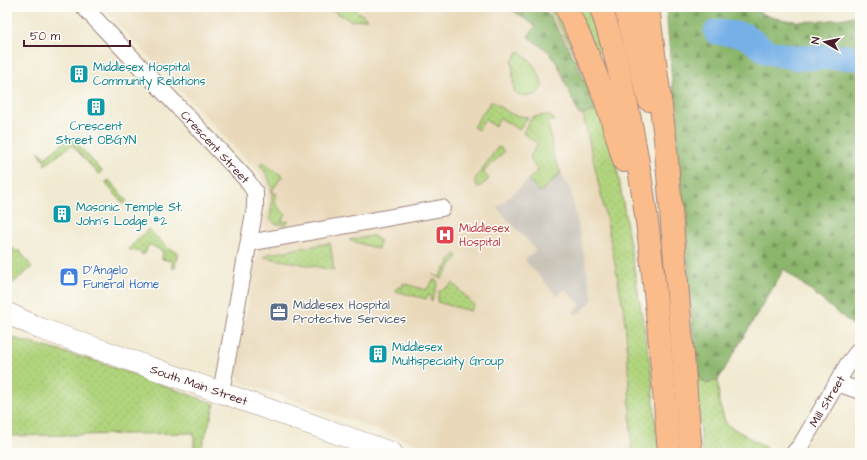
<svg xmlns="http://www.w3.org/2000/svg" width="867" height="460" font-family="'Architects Daughter',sans-serif">
<style>
.built{fill:#e9d9ba}
.industrial{fill:#c9c3b8}
.grass{fill:url(#grass-dots);stroke:#7d7a54}
.forest{fill:url(#forest-firs);stroke:#6b6a4c}
.lines{fill:none;stroke-linecap:round;stroke-linejoin:round}
.river{stroke:#76b0e7;stroke-width:25}
.minor-casing{stroke:#9e847e;stroke-width:18}
.tertiary-casing{stroke:#9e847e;stroke-width:22}
.motorway-casing{stroke:#9e847e;stroke-width:24}
.minor{stroke:#fff;stroke-width:16}
.tertiary{stroke:#fff;stroke-width:21}
.motorway{stroke:#fabc8b;stroke-width:22}
.labels{text-anchor:middle;stroke-width:3;stroke-linejoin:round;paint-order:stroke}
.culture-label{font-size:12px;fill:#0d838f;stroke:#fdfcf7;text-anchor:start}
.street-label{font-size:12px;fill:#4a1f2b;stroke:#fdfcf7}
.health-label{font-size:12px;fill:#be3a42;stroke:#fdfcf7;text-anchor:start}
.shop-label{font-size:12px;fill:#366cbe;stroke:#fdfcf7;text-anchor:start}
.service-label{font-size:12px;fill:#4e5e75;stroke:#fdfcf7;text-anchor:start}
</style>
<defs>
<pattern id="grass-dots" width="8" height="8" patternUnits="userSpaceOnUse"><rect width="8" height="8" fill="#b0d47d"/><path d="M2 2h.1M6 6h.1" fill="none" stroke="#99b66c" stroke-width="1.8" stroke-linecap="round"/></pattern>
<pattern id="forest-firs" width="22" height="20" patternUnits="userSpaceOnUse"><rect width="22" height="20" fill="#8cb66c"/><path d="M5 1l3.5 6h-7zM16 11l3.5 6h-7z" fill="#749359"/></pattern>
</defs>
<rect width="100%" height="100%" fill="#fdfcf7"/>
<filter id="ink" filterUnits="userSpaceOnUse"><feTurbulence type="fractalNoise" baseFrequency=".025" numOctaves="2"/><feDisplacementMap in="SourceGraphic" scale="8" xChannelSelector="R" yChannelSelector="G"/><feConvolveMatrix kernelMatrix="1 2 1 2 8 2 1 2 1" color-interpolation-filters="sRGB"/></filter>
<filter id="wash" filterUnits="userSpaceOnUse"><feTurbulence type="fractalNoise" baseFrequency=".012" numOctaves="4" result="noise"/><feDisplacementMap in="SourceGraphic" scale="16" xChannelSelector="R" yChannelSelector="G"/><feGaussianBlur stdDeviation="0.9" result="paint"/><feColorMatrix in="noise" values="0 0 0 0 0 0 0 0 0 0 0 0 0 0 0 0 0 1.4 0 .05"/><feComposite in="paint" operator="in"/></filter>
<g filter="url(#wash)">
<rect width="100%" height="100%" fill="#f1ead2"/>
<path class="built" d="M102 7H548L575 54 595 97 617 167 644 319 652 376 658 453H442L244 383 240 380 236 372V366L268 200 265 183 260 174Z"/>
<path class="industrial" d="M561 173 571 191 593 300 578 314 576 315 573 312 581 305 565 289 557 296 525 260 536 250 497 208 528 180 540 192Z"/>
<g class="grass">
<path d="M333 7H351L368 19 351 21 332 10Z"/>
<path d="M548 7H554L580 61 595 97 575 54Z"/>
<path d="M575 7H587L601 49 596 52Z"/>
<path d="M519 51C530 59 541 72 542 87L537 94C528 97 521 97 514 91L512 61Z"/>
<path d="M491 101 513 115 528 117 519 130 500 118 495 126 485 120 478 130 473 127Z"/>
<path d="M599 109 617 167 652 376 658 453H632L627 345 624 312 606 217 583 114Z"/>
<path d="M546 115 550 116 553 118 554 121 548 122 553 154 561 173 540 192 528 180 538 171C528 155 528 159 538 144L523 133 532 117Z"/>
<path d="M71 137 102 171 98 174 72 145 45 165 44 164 45 162 38 152H40L45 158Z"/>
<path d="M498 147 501 148 504 152 483 172 489 179 481 186 478 187 475 183V179Z"/>
<path d="M262 162 282 176 272 191 277 194C272 204 279 208 286 215L281 222 289 221 286 225 275 224 270 219C273 197 275 183 260 165Z"/>
<path d="M109 180 127 201 124 204 107 185 106 182Z"/>
<path d="M148 229 169 249 178 252 175 268H172V261L162 259 163 251C157 249 153 245 148 245L145 254H141V252L128 249Z"/>
<path d="M371 236 375 237 380 241 378 249 349 240Z"/>
<path d="M330 243 334 270 264 257 269 254Z"/>
<path d="M12 247 17 252 19 250 32 267 7 288V251Z"/>
<path d="M455 254 458 256 441 279 432 274 439 277Z"/>
<path d="M434 279 438 282 432 301 430 300 431 297 428 295 426 299 395 291 398 287 402 288 403 283 426 290Z"/>
<path d="M453 283 474 305 470 311 437 302 439 291 443 290Z"/>
<path d="M7 335 13 338 99 362 215 404 200 453H194V433L9 436 7 438Z"/>
<path d="M696 375 707 384 718 380 719 403 726 424 768 449 764 453H702Z"/>
</g>
<g class="forest">
<path d="M508 7H543C565 39 584 74 596 111L579 115 558 65 548 51 528 37 535 26Z"/>
<path d="M666 7H753C772 27 836 23 860 14V329L859 330 784 269 718 380 707 384 696 375Z"/>
</g>
<g class="lines">
<path class="river" d="M716 32 744 35 768 52 797 58 843 57 860 58"/>
</g>
</g>
<g filter="url(#ink)">
<g class="lines">
<g class="minor-casing">
<g id="minor">
<path d="M84 7 246 179 255 192V208L221 392"/>
<path d="M249 243 442 208"/>
<path d="M837 383 860 391"/>
<path d="M794 453 801 445 848 364 860 349"/>
</g>
</g>
<g class="tertiary-casing">
<path id="tertiary" d="M7 313 39 328 392 453"/>
</g>
<g class="motorway-casing">
<g id="motorway">
<path d="M566 7C573 23 581 39 588 55 603 89 614 125 624 161"/>
<path d="M601 7C647 151 657 303 669 453"/>
<path d="M625 7 649 100"/>
<path d="M648 7 665 138 691 453"/>
</g>
</g>
<use href="#minor" class="minor"/>
<use href="#tertiary" class="tertiary"/>
<use href="#motorway" class="motorway"/>
</g>
</g>
<defs>
<g id="building-square" transform="scale(1)"><rect x="-9" y="-9" width="18" height="18" rx="4" fill="#0f9aa8" stroke="#fdfcf7"/><path d="M-4-6H4V6H1V3H-1V6H-4ZM-2.5-4.3h1.7v1.8h-1.7ZM.8-4.3h1.7v1.8H.8ZM-2.5-1h1.7V.8h-1.7ZM.8-1h1.7V.8H.8Z" fill="#fff"/></g>
<g id="hospital-square" transform="scale(1)"><rect x="-9" y="-9" width="18" height="18" rx="4" fill="#e0444e" stroke="#fdfcf7"/><path d="M-5-5h3v3.5h4V-5h3V5h-3V1.5h-4V5h-3Z" fill="#fff"/></g>
<g id="shop-square" transform="scale(1)"><rect x="-9" y="-9" width="18" height="18" rx="4" fill="#3f7fe0" stroke="#fdfcf7"/><path d="M-5-2.5h2.3a2.7 3.5 0 0 1 5.4 0H5L5.5 6h-11ZM-1.5-2.5h3a1.5 2.3 0 0 0-3 0Z" fill="#fff"/></g>
<g id="office-square" transform="scale(1)"><rect x="-9" y="-9" width="18" height="18" rx="4" fill="#5c6f8a" stroke="#fdfcf7"/><path d="M-6-3h4V-5.5h4V-3h4V5H-6ZM-1-4.5V-3h2v-1.5ZM-6 0V1H6V0Z" fill="#fff"/></g>
</defs>
<g fill-rule="evenodd">
<use href="#building-square" x="79" y="74"/>
<use href="#building-square" x="96" y="107"/>
<use href="#building-square" x="62" y="214"/>
<use href="#hospital-square" x="445" y="235"/>
<use href="#shop-square" x="69" y="277"/>
<use href="#office-square" x="279" y="312"/>
<use href="#building-square" x="378" y="354"/>
</g>
<g class="labels">
<g class="culture-label">
<text x="93" y="71">Middlesex Hospital<tspan x="93" dy="14">Community Relations</tspan></text>
<text x="96" y="130" text-anchor="middle">Crescent<tspan x="96" dy="14">Street OBGYN</tspan></text>
<text x="76" y="211">Masonic Temple St.<tspan x="76" dy="14">John's Lodge #2</tspan></text>
<text x="392" y="351">Middlesex<tspan x="392" dy="14">Multispecialty Group</tspan></text>
</g>
<g class="street-label">
<text transform="translate(215 147) rotate(47)" y="4">Crescent Street</text>
<text transform="translate(199 385) rotate(19)" y="4">South Main Street</text>
<text transform="translate(827 401) rotate(-59)" y="4">Mill Street</text>
</g>
<g class="health-label">
<text x="459" y="232">Middlesex<tspan x="459" dy="14">Hospital</tspan></text>
</g>
<g class="shop-label">
<text x="83" y="274">D'Angelo<tspan x="83" dy="14">Funeral Home</tspan></text>
</g>
<g class="service-label">
<text x="293" y="309">Middlesex Hospital<tspan x="293" dy="14">Protective Services</tspan></text>
</g>
</g>
<rect width="867" height="460" fill="none" stroke="#fdfcf7" stroke-width="24"/>
<g transform="translate(825 42) rotate(279)" stroke="#fdfcf7" stroke-width="3" paint-order="stroke">
<path d="M0-3L7 15L0 10L-7 15Z" fill="#4a1f2b"/>
<text y="-6" font-size="11" font-weight="bold" text-anchor="middle" fill="#4a1f2b">N</text>
</g>
<path d="M24 40v6h106v-6" fill="none" stroke="#4a1f2b" stroke-width="2"/>
<text x="30" y="40" font-size="12" fill="#4a1f2b" stroke="#fdfcf7" stroke-width="3" paint-order="stroke">50 m</text>
</svg>
